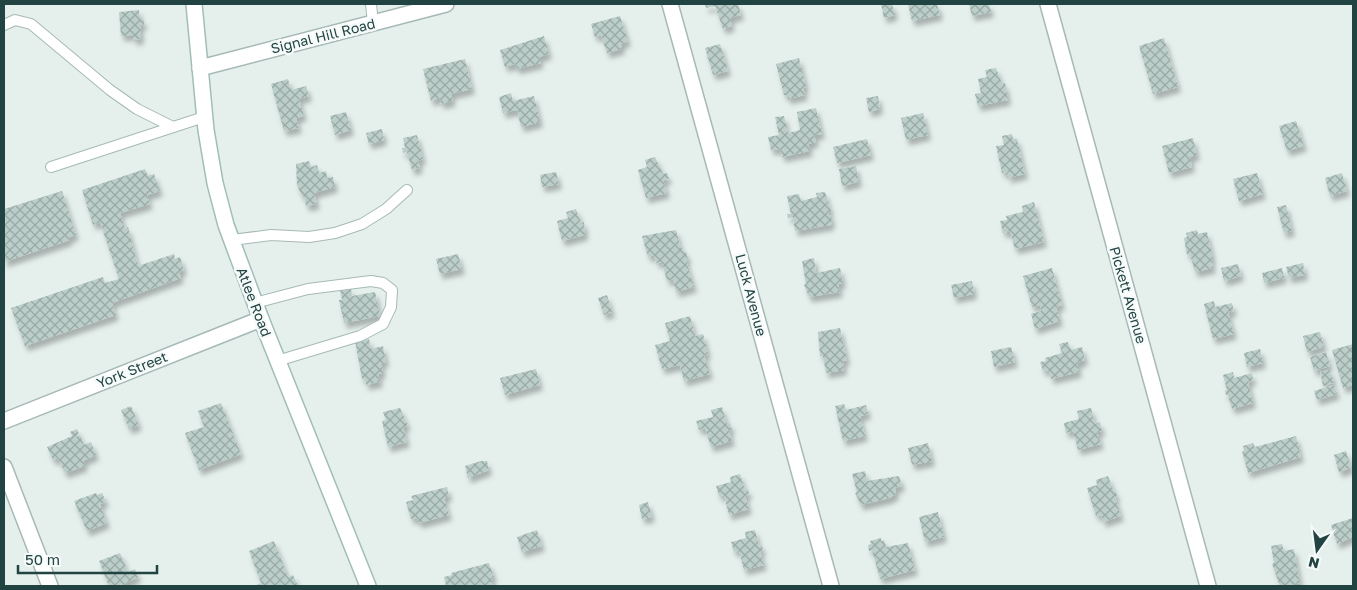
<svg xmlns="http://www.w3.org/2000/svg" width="1357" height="590" font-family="'Golos Text',sans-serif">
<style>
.building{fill:url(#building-cross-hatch);filter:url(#shadow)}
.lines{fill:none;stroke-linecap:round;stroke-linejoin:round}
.service-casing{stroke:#a6b9b7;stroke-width:12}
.minor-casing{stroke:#a6b9b7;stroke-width:18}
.tertiary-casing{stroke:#a6b9b7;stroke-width:18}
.secondary-casing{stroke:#a1bdba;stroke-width:18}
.service{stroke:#fff;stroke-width:10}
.minor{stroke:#fff;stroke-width:15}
.tertiary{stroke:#fff;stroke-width:15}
.secondary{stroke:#fff;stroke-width:15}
.labels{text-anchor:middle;stroke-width:5;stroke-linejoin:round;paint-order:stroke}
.street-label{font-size:14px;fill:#214443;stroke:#f6fbfa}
</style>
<defs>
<pattern id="building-cross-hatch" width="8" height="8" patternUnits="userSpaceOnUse" patternTransform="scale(1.25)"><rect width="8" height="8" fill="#bcceca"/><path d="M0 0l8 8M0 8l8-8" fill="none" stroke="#98a9a6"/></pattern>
<filter id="shadow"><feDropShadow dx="3" dy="5.5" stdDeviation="2.5" flood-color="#0004"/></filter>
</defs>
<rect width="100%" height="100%" fill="#e5f0ed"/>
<g class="building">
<path d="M705 4H738L741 15 730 18 732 26 723 29 715 6 706 8Z"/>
<path d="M881 4H892L895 15 884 18Z"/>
<path d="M908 4H937L940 15 912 21Z"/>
<path d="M969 4H989L991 12 972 16Z"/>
<path d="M139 10 140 20H144V25H140L141 39 134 40 133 35 121 36 119 12Z"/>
<path d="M620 16 628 41 621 44 622 49 607 53 601 35 595 37 591 24Z"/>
<path d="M544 36 549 54 539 57 541 63 517 69 515 64 505 67 500 50Z"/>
<path d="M1164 38 1178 87 1153 94 1139 46Z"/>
<path d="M720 44 728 71 713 75 705 48Z"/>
<path d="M799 58 806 87 803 88 805 95 788 99 787 95H784L776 64Z"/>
<path d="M465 59 472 89 451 94 453 101 441 104 440 98 431 101 423 69Z"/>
<path d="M996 68 1002 84 1005 83 1008 100 978 106 975 94 981 93 978 79 987 77 985 70Z"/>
<path d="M288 79 291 90 306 86 309 96 299 99 304 116 296 118 299 128 284 131 271 84Z"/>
<path d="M511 93 513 101 534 96 540 122 521 127 517 110 503 113 499 97Z"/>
<path d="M878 96 880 109 869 112 866 98Z"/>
<path d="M816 108 822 134 814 135 816 142 808 144 810 151 782 157 780 149 771 150 768 137 779 135 775 117 784 116 788 133 800 130 797 112Z"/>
<path d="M346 112 351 130 335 135 330 116Z"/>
<path d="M923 113 928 135 906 140 901 118Z"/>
<path d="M1296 121 1304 146 1287 151 1279 126Z"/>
<path d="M382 129 384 140 369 144 366 133Z"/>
<path d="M1012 134 1013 139H1017L1025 174 1007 178 1009 172 1002 173 996 146 1004 145 1002 136Z"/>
<path d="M417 135 423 159 418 161 420 168 412 170 407 152 403 153 402 148H405L403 138Z"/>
<path d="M1193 138 1197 155 1190 157 1192 167 1169 173 1162 146Z"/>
<path d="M867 139 871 155 837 163 833 147Z"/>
<path d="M655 157 663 174 667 173 669 179 663 180 667 193 646 198 638 170 647 167 645 160Z"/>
<path d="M309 161 311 167 317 165 319 173 326 171 327 178 333 177 335 187 314 193 317 204 306 206 304 196H302L297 185 296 164Z"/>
<path d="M856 166 859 182 842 186 839 169Z"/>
<path d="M145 169 148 176 154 174 160 191 147 195 150 204 120 213 125 229 128 227 138 266 174 254 175 259 180 257 184 270 179 272 181 278 112 303 116 315 25 346 11 308 103 277 105 283 119 279 100 222 93 225 82 190Z"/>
<path d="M556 172 559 184 542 187 540 175Z"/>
<path d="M1257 173 1263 194 1239 201 1233 179Z"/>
<path d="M1342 173 1347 191 1330 196 1325 178Z"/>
<path d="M62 191 76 235 69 237 70 240 4 262V209Z"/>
<path d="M825 192 828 202 826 204H829L831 212H828L829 216 832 215 831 225 795 231 793 217 788 218 787 214H791L787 196 799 194 801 201 817 197 816 193Z"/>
<path d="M1034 202 1044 242 1015 249 1010 231 1003 233 1000 221 1007 220 1006 216 1023 212 1022 206Z"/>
<path d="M1286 205 1292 231 1284 233 1277 207Z"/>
<path d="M576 209 581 223 584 222 585 235 562 241 557 221 568 218 566 212Z"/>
<path d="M676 230 680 245 684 252H686L688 259 686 260 694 287 676 292 673 279 667 281 662 262 656 263 654 255 648 257 642 236Z"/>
<path d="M1197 230 1198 234 1207 232 1213 259H1211L1213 268 1195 272 1190 254 1187 255 1184 238 1187 237 1186 233Z"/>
<path d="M458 254 462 269 440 274 436 259Z"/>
<path d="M814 258 816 273 840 268 843 283 838 284 840 292 809 297 804 285 806 284 802 261Z"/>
<path d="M1303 263 1305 275 1289 278 1286 267Z"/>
<path d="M1238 264 1241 276 1224 281 1221 268Z"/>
<path d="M1052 268 1062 305 1056 307 1060 321 1035 329 1031 314 1041 311 1040 305 1032 307 1023 276Z"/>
<path d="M1282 268 1284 278 1264 283 1262 273Z"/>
<path d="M972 281 974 294 954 298 951 285Z"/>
<path d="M351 289 352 296 375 292 380 316 344 323 339 300H342L340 291Z"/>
<path d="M607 295 612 312 604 315 598 298Z"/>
<path d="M1214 301 1215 307 1232 303 1234 311 1228 312 1234 334 1213 339 1204 304Z"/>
<path d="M690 316 695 336 703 334 708 354 704 355 710 374 684 381 680 365 662 369 655 345 670 341 665 323Z"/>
<path d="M840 328 847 360 843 361 844 370 826 373 823 356H820L818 332Z"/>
<path d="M1320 332 1324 347 1307 352 1303 336Z"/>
<path d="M369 339 371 349 383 346 386 362 381 363 383 373 378 374 380 382 366 385 365 378 362 379 355 341Z"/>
<path d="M1068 342 1071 350 1082 347 1085 360 1077 363 1079 372 1051 379 1049 370 1043 371 1040 362 1046 361 1045 358 1062 353 1059 344Z"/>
<path d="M1353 344V385L1343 388 1332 350Z"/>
<path d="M1011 347 1015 362 994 367 991 351Z"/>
<path d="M1260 349 1263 363 1247 367 1244 353Z"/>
<path d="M1326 352 1330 366 1314 371 1310 357Z"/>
<path d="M536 369 540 385 505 395 500 378Z"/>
<path d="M1330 370 1334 383 1323 386 1320 372Z"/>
<path d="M1233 372 1234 378 1252 373 1253 380 1248 382 1253 403 1232 409 1228 395H1226L1225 391 1227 390 1223 375Z"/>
<path d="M1334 385 1337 394 1317 400 1314 391Z"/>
<path d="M221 403 241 454 199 470 185 433 204 427 198 411Z"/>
<path d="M844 404 846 410 866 405 868 414 860 416 865 436 843 441 835 406Z"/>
<path d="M131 406 139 425 129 429 121 410Z"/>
<path d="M722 407 727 424 730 423 732 430H729L732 441 711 447 705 428 699 430 696 421 713 417 711 410Z"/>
<path d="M400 408 408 426 403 427 407 442 388 447 382 421 386 420 383 412Z"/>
<path d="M1091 408 1095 424 1100 422 1102 431 1097 432 1101 444 1078 450 1073 431 1066 433 1064 423 1079 419 1077 411Z"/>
<path d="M77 429 79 434 74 438 80 435 84 445 91 442 96 455 83 461 85 466 65 473 58 458 53 460 47 447 72 436 70 432Z"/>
<path d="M1296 436 1301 457 1248 473 1242 451H1244L1243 446 1253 443 1255 447Z"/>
<path d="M928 443 932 461 912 465 908 448Z"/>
<path d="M1346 451 1351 468 1339 472 1334 455Z"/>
<path d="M481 461H487L489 470 468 478 465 466Z"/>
<path d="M865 471 867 481 899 476 902 486 895 488 896 494 890 498 861 505 855 493 857 492 852 474Z"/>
<path d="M740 474 745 490 748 489 749 494 745 496 749 509 729 515 724 495 719 496 716 486 731 482 730 477Z"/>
<path d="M1108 476 1114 492H1116L1117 496 1115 497 1121 516 1103 522 1101 515 1096 516 1087 488 1097 485 1096 480Z"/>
<path d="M447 487 449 496 444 498 449 515 419 523 417 518 411 519 406 502 413 500 411 496Z"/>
<path d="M96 493 97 495 102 493 106 502 100 504 107 523 87 531 74 501Z"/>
<path d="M648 502 652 517 642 519 639 505Z"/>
<path d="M938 512 944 537 925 542 919 517Z"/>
<path d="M1353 518V537L1337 544 1331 525Z"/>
<path d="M537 530 542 546 522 552 517 537Z"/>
<path d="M755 530 759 546 762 545 763 551H760L764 565 744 570 739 550 734 552 731 542 746 538 745 532Z"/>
<path d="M881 538V541L884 540 886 547 908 543 915 570 880 579 872 550 869 551 868 545 871 544 870 541Z"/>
<path d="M274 541 288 577 293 575 298 586H254L261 583 249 551Z"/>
<path d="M1282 544 1284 551 1294 549 1300 583 1280 586 1272 564 1274 563 1271 546Z"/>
<path d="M120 553 128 572 135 569 138 577 124 584V586H109L99 561Z"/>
<path d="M489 563 494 577 491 578 493 586H446L444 577 452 575 451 573Z"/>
</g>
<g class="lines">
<g class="service-casing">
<g id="service">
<path d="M371 4 373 23"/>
<path d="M4 25 15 20 31 24 110 90 137 109 173 127"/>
<path d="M51 167 204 117"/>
<path d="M232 240 271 235 309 237 335 233 362 224 386 209 407 190"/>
<path d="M255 303 308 289 371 281 383 283 392 290 391 307 383 324 360 336 277 361"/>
</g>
</g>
<g class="minor-casing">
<g id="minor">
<path d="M670 4 831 586"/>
<path d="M1048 4 1208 586"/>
<path d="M4 421 261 319"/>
<path d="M4 467 50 586"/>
</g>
</g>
<g class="tertiary-casing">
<path id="tertiary" d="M200 68 446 4"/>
</g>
<g class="secondary-casing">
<path id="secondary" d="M194 4 206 130 215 183 226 225 261 319 368 586"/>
</g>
<use href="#service" class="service"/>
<use href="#minor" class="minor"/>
<use href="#tertiary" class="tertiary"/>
<use href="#secondary" class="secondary"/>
</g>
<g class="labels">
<g class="street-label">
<text transform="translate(323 36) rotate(-14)" y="5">Signal Hill Road</text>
<text transform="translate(751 295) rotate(75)" y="5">Luck Avenue</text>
<text transform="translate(1128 295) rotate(74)" y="5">Pickett Avenue</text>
<text transform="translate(254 302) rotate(69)" y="5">Atlee Road</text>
<text transform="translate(132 370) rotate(-22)" y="5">York Street</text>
</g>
</g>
<rect width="1357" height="590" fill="none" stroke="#214443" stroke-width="10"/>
<g transform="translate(1317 550) rotate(194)" stroke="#f6fbfa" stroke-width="4" paint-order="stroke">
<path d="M0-4L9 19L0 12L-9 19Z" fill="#214443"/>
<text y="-8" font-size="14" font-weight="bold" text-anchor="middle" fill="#214443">N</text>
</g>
<path d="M18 565v8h139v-8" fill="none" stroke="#214443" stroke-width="2.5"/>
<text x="25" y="565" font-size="15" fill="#214443" stroke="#f6fbfa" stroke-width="4" paint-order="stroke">50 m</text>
</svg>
